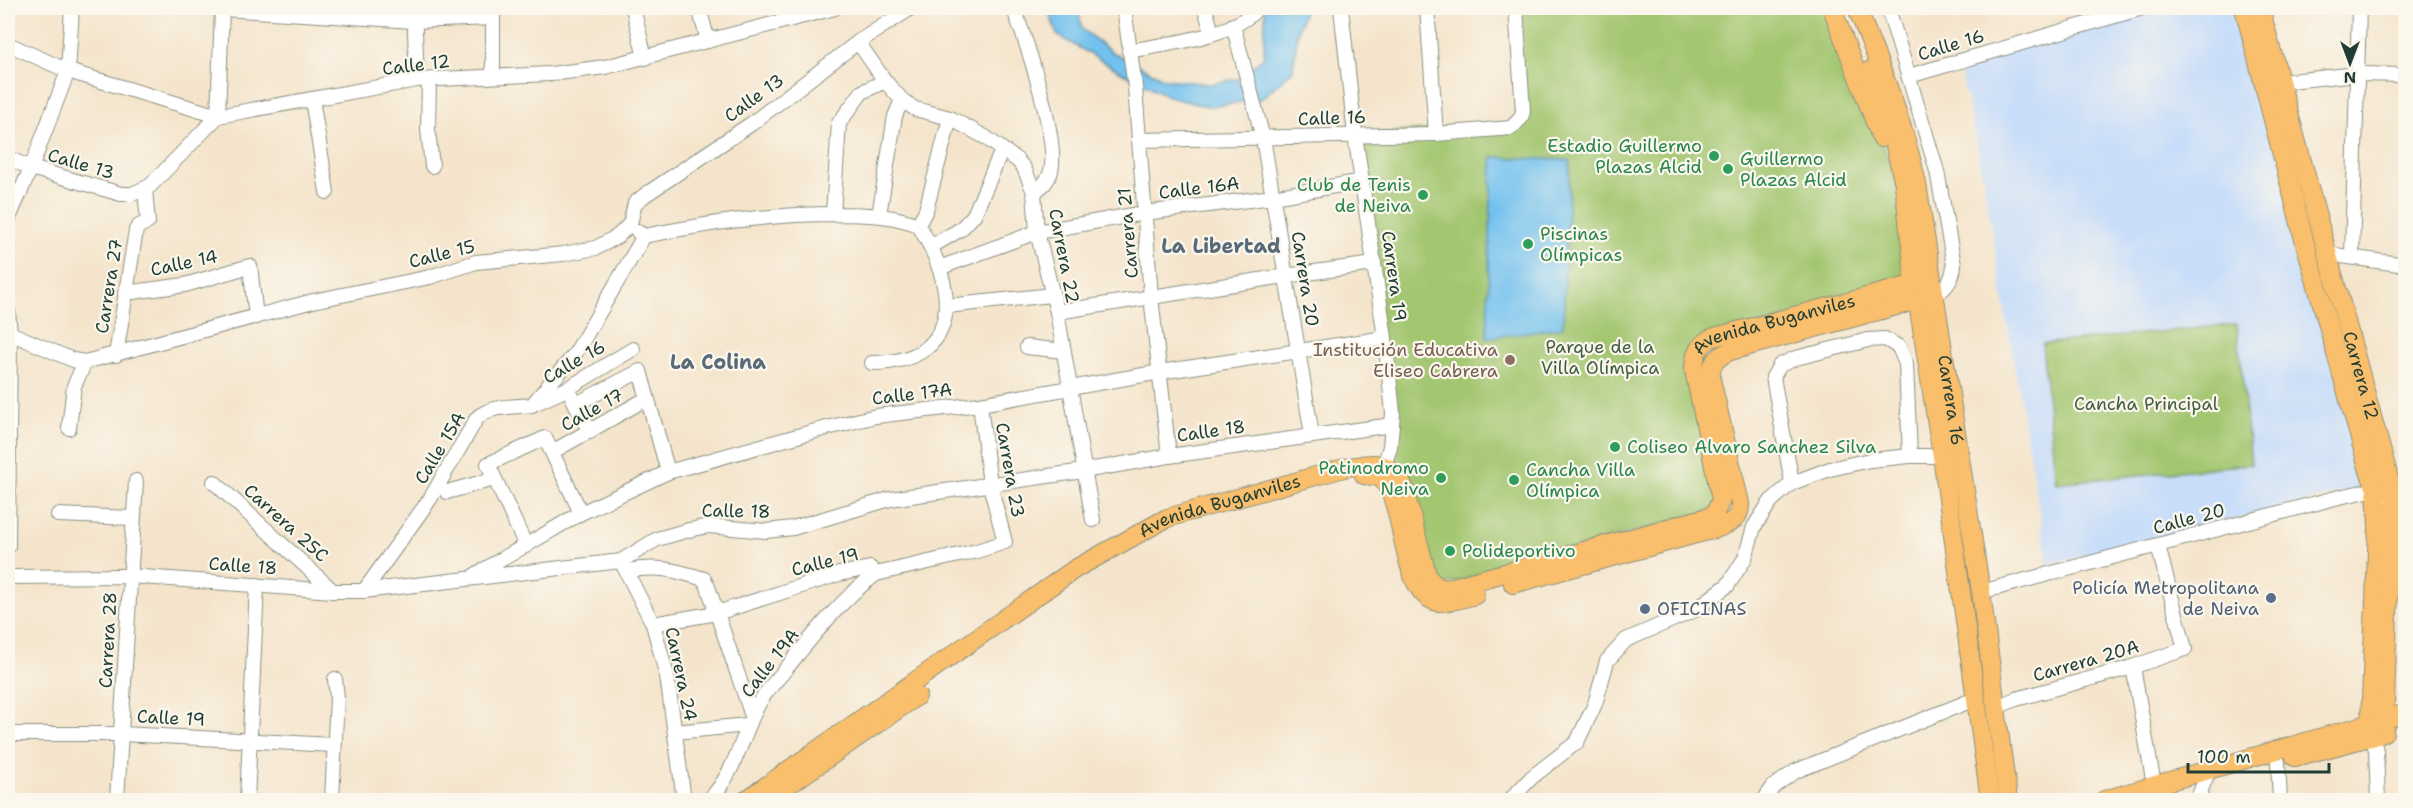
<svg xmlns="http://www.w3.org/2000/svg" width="2413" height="808" font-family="'Shantell Sans',sans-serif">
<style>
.built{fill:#c7ddf9}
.green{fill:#a3c670;stroke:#618252;stroke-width:1.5}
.water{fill:#73c1ee;stroke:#497f91;stroke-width:1.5}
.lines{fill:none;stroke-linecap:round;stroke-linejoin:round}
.minor-casing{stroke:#8a9080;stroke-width:16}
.major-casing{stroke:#8a9080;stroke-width:20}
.minor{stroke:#fff;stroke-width:14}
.major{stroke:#f9bf6c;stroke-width:18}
.leisure-dot{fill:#2e9e5b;stroke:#fbf7ec;stroke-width:2}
.education-dot{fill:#8d6e63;stroke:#fbf7ec;stroke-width:2}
.service-dot{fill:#5c6f8a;stroke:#fbf7ec;stroke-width:2}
.labels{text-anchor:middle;stroke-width:4.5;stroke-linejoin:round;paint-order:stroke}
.street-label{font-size:18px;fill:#1f3d34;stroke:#fbf7ec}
.leisure-label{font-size:18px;fill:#27864d;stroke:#fbf7ec;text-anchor:start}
.park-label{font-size:18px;fill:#405f43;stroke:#fbf7ec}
.education-label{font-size:18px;fill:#785e54;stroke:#fbf7ec;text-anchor:end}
.service-label{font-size:18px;fill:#4e5e75;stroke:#fbf7ec;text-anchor:end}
.neighbourhood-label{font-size:20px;font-weight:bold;fill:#586978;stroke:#fbf7ec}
</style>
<rect width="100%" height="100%" fill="#fbf7ec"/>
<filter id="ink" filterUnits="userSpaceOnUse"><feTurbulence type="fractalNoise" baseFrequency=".0167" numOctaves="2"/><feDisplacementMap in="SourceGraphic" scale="12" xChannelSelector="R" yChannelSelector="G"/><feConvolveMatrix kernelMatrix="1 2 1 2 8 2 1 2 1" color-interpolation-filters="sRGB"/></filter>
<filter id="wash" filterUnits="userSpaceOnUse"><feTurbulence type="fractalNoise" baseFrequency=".008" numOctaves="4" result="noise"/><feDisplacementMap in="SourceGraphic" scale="24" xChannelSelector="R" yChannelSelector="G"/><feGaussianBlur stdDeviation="1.35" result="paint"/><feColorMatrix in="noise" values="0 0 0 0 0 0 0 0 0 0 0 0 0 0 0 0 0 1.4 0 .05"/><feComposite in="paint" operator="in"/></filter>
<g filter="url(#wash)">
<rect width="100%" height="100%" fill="#f4e4cb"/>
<path class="built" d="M2142 8H2244L2367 487 2048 564 1977 144 1958 62Z"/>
<g class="green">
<path d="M1516 8H1832L1890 163 1904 184 1915 284 1711 338 1696 352 1719 508 1438 587 1385 465 1392 425 1355 135 1517 124Z"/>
<path d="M2237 324 2251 464 2056 483 2042 344Z"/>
</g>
<g class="water">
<path d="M1048 8H1078L1082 29 1112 52 1165 79 1210 84 1241 78 1264 56 1265 8H1305L1298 30 1293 70 1261 99 1211 107 1172 98 1123 73 1057 35Z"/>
<path d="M1492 157 1570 160 1563 327 1487 338Z"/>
</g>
</g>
<g filter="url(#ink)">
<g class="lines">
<g class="minor-casing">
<g id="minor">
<path d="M414 8 417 80"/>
<path d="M493 8V75"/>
<path d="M633 8 645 58"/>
<path d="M699 8 708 41"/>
<path d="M1013 8C1026 39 1059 140 1051 171 1048 181 1043 186 1034 192"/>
<path d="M1124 8 1135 87 1151 297 1169 456"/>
<path d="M1205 8 1212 33"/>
<path d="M1341 8 1355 135 1385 338 1393 413 1390 447 1381 475"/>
<path d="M1427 8 1436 134"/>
<path d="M1888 8 1937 171 1954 265C1953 280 1946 289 1933 296"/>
<path d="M222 9 414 21 493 18"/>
<path d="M1233 25 1263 138 1312 435"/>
<path d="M858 42 885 81 902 100 915 109 950 118 985 137 1017 160 1024 168 1034 192 1037 232 1057 312 1093 520"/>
<path d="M8 44 68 71 218 116 417 80 551 74 605 67 835 8"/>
<path d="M1129 51C1164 44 1235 37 1257 8"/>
<path d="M1909 76 2142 8"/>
<path d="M429 80 428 130 432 166"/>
<path d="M2280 82 2358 74 2406 75"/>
<path d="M312 99 327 192"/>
<path d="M218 116 222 8"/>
<path d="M1139 140 1436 134 1511 128 1521 118 1523 111 1516 8"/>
<path d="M8 158 31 168 121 194H132L150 186 218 116"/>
<path d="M833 214 839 123 862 92 885 81"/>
<path d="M879 215 895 116 902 100"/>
<path d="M8 220 31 168 68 71 72 8"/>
<path d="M630 224 635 203 645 195 751 124 858 42 911 8"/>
<path d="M918 225 926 210 950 118"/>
<path d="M638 232 644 236C710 223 769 214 837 214 865 215 891 214 918 225"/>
<path d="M932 246 961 229 974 215 1002 150"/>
<path d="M2327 254 2406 265"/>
<path d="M2352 256 2359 8"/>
<path d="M939 268 1037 232 1144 213 1273 197 1363 181"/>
<path d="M125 293 185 285 250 266 256 317"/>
<path d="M947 306 1052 295"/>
<path d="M8 311 10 333 8 547"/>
<path d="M1057 312 1285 276 1374 264"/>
<path d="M10 333 73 360 85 362 313 301 430 277 476 262 563 254 596 248 618 236 630 224"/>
<path d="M1027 347 1064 351"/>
<path d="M116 355 136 230 139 226 148 222 145 190"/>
<path d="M872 363C966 362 957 285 918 225"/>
<path d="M572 397 590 432"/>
<path d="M538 402 567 389 633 349"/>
<path d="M576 404 640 371 668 472"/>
<path d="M69 428 74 386 85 362"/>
<path d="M552 452 646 399"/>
<path d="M214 482 333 591"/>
<path d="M1792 483 1773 377 1780 365 1796 358 1868 340 1885 339 1899 347 1906 364 1910 456"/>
<path d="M447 492 494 479"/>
<path d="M58 515 133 518"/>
<path d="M526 546 488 464 545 438 581 513"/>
<path d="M621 561 653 624 667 676 684 800"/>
<path d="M627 571C656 565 675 570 704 579L708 587 752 716"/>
<path d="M475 575 581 513 668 472 819 430 876 416 980 404 1160 372 1385 338"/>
<path d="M8 577 129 576 333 591H364L621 561 657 539 689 530 709 526 766 531 793 528 890 499 1083 471 1169 456 1392 425"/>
<path d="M364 591 430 499 477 418C490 405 515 407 532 405L575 354 644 236"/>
<path d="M1981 592 2339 497 2376 489 2395 500 2406 501"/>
<path d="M653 624 717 613 839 574 870 568 876 574 977 551 1005 542 990 485 980 404"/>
<path d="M2133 667 2154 785"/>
<path d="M1997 707 2016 699 2129 668 2185 649 2158 546"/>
<path d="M675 732 748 725"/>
<path d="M8 734H122L333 745"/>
<path d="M2372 737 2376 750 2378 800"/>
<path d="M2278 762 2280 800"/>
<path d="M117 800 136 481"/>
<path d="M247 800 257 585"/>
<path d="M332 800 337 697 335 679"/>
<path d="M709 800C735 774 742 735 759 703 766 691 776 681 785 670 812 637 841 599 876 574"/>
<path d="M1510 800 1532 777 1577 742 1595 704 1607 661 1626 640 1695 610 1728 585 1745 558 1754 527 1771 501 1792 483 1830 469 1870 460 1910 456H1942"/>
<path d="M1764 800 1774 786 1796 771 1975 699"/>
<path d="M2197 800 2209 770"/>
</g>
</g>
<g class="major-casing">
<g id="major">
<path d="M1832 8 1881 138"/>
<path id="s1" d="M1857 8C1880 66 1904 122 1917 184L1981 592 2008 800"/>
<path d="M2244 8 2305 243 2369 471 2376 489 2378 527 2370 724 2372 737"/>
<path id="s2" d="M2260 8 2395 500 2390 550 2384 732"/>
<path d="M1869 71 1892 134 1904 184 1915 284 1942 456 1990 800"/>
<path d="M1364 475 1380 477C1408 502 1398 596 1439 602 1450 603 1464 598 1475 595"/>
<path d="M1513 584 1718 528C1731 523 1741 518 1740 503L1711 379C1710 363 1716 358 1730 351L1933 296"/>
<path d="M2295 757 2381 734"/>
<path d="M780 791 917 696"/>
<path id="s3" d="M746 800 1075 569 1167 518 1344 468C1372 463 1387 458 1403 485L1428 578 1438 587 1446 589 1708 517 1715 513 1721 500 1694 370C1694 355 1698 346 1711 338L1931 280"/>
<path d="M2104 800 2406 713"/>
</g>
</g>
<use href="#minor" class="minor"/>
<use href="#major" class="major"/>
</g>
</g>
<g class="leisure-dot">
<circle cx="1714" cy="156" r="6"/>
<circle cx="1728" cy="169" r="6"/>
<circle cx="1423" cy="195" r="6"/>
<circle cx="1528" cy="244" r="6"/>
<circle cx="1615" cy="447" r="6"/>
<circle cx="1441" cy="478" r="6"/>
<circle cx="1514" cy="480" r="6"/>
<circle cx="1450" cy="551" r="6"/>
</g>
<circle class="education-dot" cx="1510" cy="360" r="6"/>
<g class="service-dot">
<circle cx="2271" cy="598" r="6"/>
<circle cx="1645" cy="609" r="6"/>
</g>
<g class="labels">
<g class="street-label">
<text transform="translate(1951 45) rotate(-17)" y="6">Calle 16</text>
<text transform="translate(416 65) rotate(-7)" y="6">Calle 12</text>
<text transform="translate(754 98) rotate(-36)" y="6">Calle 13</text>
<text transform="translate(1332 118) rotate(-2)" y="6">Calle 16</text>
<text transform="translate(81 164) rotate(16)" y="6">Calle 13</text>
<text transform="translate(1199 188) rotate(-7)" y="6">Calle 16A</text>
<text transform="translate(1128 233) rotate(-95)" y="6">Carrera 21</text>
<text transform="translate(442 254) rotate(-14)" y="6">Calle 15</text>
<text transform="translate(1064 256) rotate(79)" y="6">Carrera 22</text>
<text transform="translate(184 263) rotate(-12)" y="6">Calle 14</text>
<text transform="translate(1394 276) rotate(82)" y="6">Carrera 19</text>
<text transform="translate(1305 279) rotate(81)" y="6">Carrera 20</text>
<text transform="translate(109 286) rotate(-81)" y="6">Carrera 27</text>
<text dy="6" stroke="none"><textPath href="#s3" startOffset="1406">Avenida Buganviles</textPath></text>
<text transform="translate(574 362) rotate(-30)" y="6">Calle 16</text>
<text dy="6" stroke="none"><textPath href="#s2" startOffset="381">Carrera 12</textPath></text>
<text transform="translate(912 394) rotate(-7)" y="6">Calle 17A</text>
<text dy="6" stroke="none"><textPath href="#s1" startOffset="405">Carrera 16</textPath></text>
<text transform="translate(592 410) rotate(-29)" y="6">Calle 17</text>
<text transform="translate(1211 431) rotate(-8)" y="6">Calle 18</text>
<text transform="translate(440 448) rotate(-59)" y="6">Calle 15A</text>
<text transform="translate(1010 470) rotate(80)" y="6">Carrera 23</text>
<text dy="6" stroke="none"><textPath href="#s3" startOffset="561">Avenida Buganviles</textPath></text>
<text transform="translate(736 511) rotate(1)" y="6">Calle 18</text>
<text transform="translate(2189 519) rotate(-15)" y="6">Calle 20</text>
<text transform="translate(286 523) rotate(42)" y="6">Carrera 25C</text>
<text transform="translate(825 562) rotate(-14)" y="6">Calle 19</text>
<text transform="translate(243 566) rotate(4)" y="6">Calle 18</text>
<text transform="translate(108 640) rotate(-87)" y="6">Carrera 28</text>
<text transform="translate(2086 661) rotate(-16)" y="6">Carrera 20A</text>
<text transform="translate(770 663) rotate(-52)" y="6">Calle 19A</text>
<text transform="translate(681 674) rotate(78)" y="6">Carrera 24</text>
<text transform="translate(171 718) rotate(3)" y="6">Calle 19</text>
</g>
<g class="leisure-label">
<text x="1702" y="152" text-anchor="end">Estadio Guillermo<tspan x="1702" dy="21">Plazas Alcid</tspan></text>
<text x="1740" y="165">Guillermo<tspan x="1740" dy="21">Plazas Alcid</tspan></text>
<text x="1411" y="191" text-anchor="end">Club de Tenis<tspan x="1411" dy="21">de Neiva</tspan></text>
<text x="1540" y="240">Piscinas<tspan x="1540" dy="21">Olímpicas</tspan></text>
<text x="1627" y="453">Coliseo Alvaro Sanchez Silva</text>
<text x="1429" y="474" text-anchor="end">Patinodromo<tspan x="1429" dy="21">Neiva</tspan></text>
<text x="1526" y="476">Cancha Villa<tspan x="1526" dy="21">Olímpica</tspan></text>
<text x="1462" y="557">Polideportivo</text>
</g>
<g class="park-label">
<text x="1600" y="353">Parque de la<tspan x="1600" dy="21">Villa Olímpica</tspan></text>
<text x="2146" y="410">Cancha Principal</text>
</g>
<g class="education-label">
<text x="1498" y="356">Institución Educativa<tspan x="1498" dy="21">Eliseo Cabrera</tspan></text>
</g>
<g class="service-label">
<text x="2259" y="594">Policía Metropolitana<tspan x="2259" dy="21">de Neiva</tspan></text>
<text x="1657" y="615" text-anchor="start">OFICINAS</text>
</g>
<g class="neighbourhood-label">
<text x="1221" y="253">La Libertad</text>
<text x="718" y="369">La Colina</text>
</g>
</g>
<rect width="2413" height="808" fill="none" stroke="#fbf7ec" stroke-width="30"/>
<g transform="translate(2350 63) rotate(180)" stroke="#fbf7ec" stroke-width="4.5" paint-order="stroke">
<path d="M0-4.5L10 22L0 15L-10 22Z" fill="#1f3d34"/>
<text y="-9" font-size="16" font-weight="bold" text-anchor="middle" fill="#1f3d34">N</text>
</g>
<path d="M2188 763v9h141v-9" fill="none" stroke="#1f3d34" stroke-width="3"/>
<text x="2197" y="763" font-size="18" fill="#1f3d34" stroke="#fbf7ec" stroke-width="4.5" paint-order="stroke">100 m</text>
</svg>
